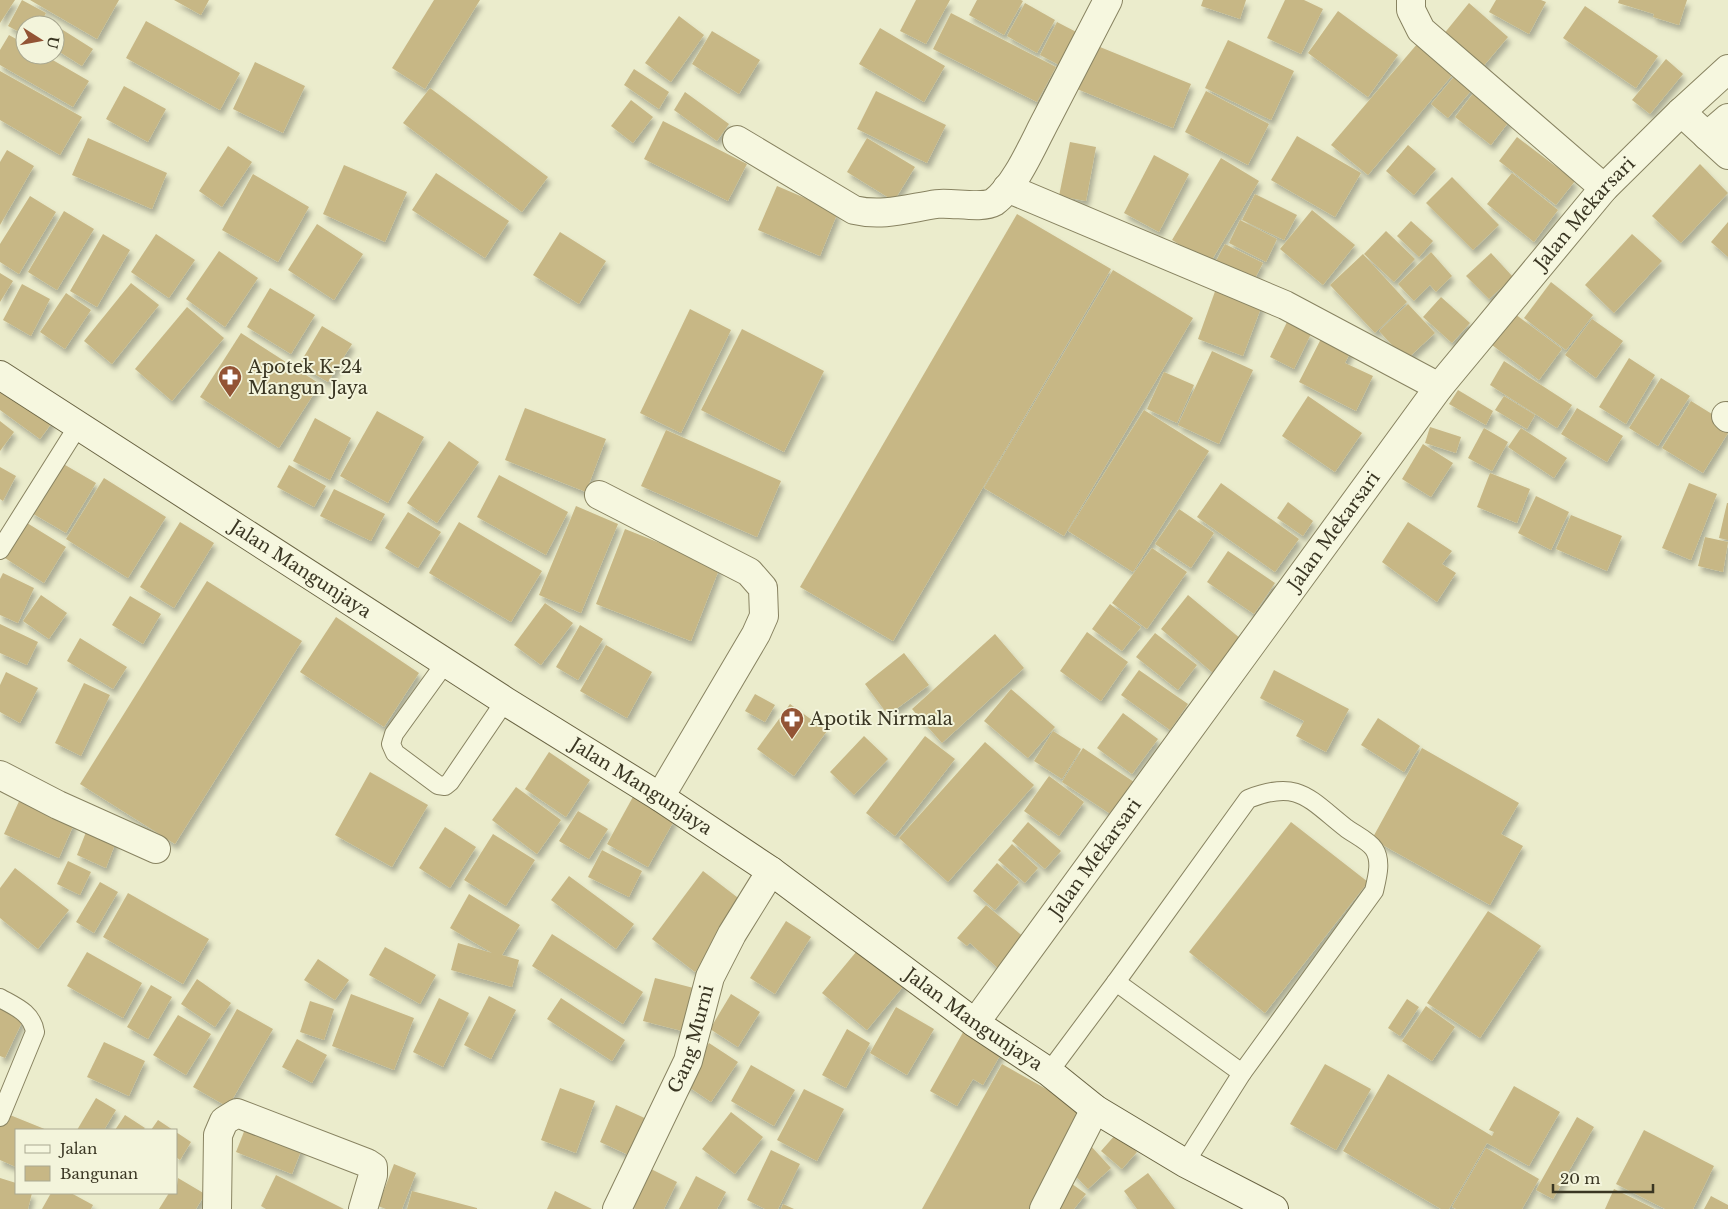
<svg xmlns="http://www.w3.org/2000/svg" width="1728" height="1209" font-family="'Libre Baskerville',serif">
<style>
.building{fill:#c7b785;filter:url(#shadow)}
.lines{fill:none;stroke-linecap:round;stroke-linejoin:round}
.service-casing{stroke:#888361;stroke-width:20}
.minor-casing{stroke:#888361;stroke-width:30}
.tertiary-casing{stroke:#888361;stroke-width:30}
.secondary-casing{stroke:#6a6443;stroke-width:30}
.service{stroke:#f6f7df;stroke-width:18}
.minor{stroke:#f6f7df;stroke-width:28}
.tertiary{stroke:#f6f7df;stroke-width:28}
.secondary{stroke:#f6f7df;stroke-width:28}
.labels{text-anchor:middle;stroke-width:4;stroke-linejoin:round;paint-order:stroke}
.street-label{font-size:18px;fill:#3a3623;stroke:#f3f4db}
.poi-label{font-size:18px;fill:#3a3623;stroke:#f3f4db;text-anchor:start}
</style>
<defs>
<filter id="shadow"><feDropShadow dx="3" dy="5.5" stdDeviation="2.5" flood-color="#0004"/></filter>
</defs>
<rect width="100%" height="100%" fill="#ebeccc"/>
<g class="building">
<path d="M0 0H15L0 23Z"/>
<path d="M22 0 46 13 40 25H25V35L8 26Z"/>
<path d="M30 0H119L97 39Z"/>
<path d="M174 0H209L201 15Z"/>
<path d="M434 0H480L425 89 392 68Z"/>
<path d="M916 0H950L926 44 900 31Z"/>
<path d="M977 0H1021L1023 1 1004 35 969 15Z"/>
<path d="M1203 0H1246L1240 19 1201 6Z"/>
<path d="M1285 0H1304L1323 9 1301 54 1267 38Z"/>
<path d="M1496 0H1541L1546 2 1529 34 1489 12Z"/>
<path d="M1619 0H1687L1679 25 1653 17 1654 14 1618 3Z"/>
<path d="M1025 3 1055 20 1037 53 1007 36Z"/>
<path d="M1469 3 1508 37 1481 69 1443 35Z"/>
<path d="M1585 6 1658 56 1636 88 1563 38Z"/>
<path d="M1338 11 1398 55 1368 97 1308 53Z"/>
<path d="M951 13 1056 67 1037 102 933 49Z"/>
<path d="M679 16 704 35 671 82 645 63Z"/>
<path d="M146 21 240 73 220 110 126 58Z"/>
<path d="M1057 22 1084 36 1067 69 1040 55Z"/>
<path d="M55 25 93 49 82 66 55 49Z"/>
<path d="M880 28 945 66 924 102 859 64Z"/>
<path d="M712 31 760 60 739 94 692 64Z"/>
<path d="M9 35 25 44V55H44L89 81 73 107 0 65V50Z"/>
<path d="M1228 40 1294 71 1271 120 1205 88Z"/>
<path d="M1418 43 1454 73 1368 175 1331 145Z"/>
<path d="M1095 45 1191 84 1173 128 1077 89Z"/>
<path d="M1666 59 1683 74 1650 114 1632 100Z"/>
<path d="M255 62 305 86 283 133 233 109Z"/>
<path d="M634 69 669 92 659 109 624 85Z"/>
<path d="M0 71 82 117 60 155 0 120Z"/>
<path d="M1458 72 1475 86 1448 118 1431 104Z"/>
<path d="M124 86 166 109 148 142 106 119Z"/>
<path d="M430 88 548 177 522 212 403 123Z"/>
<path d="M876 91 946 125 927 163 857 129Z"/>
<path d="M1206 91 1269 124 1248 165 1185 132Z"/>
<path d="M1475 91 1511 119 1491 145 1455 117Z"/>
<path d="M685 92 729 124 717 141 674 110Z"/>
<path d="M631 100 653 117 633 143 611 126Z"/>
<path d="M663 121 747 164 728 201 644 159Z"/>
<path d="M1297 136 1361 173 1335 217 1271 180Z"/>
<path d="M1517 137 1575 181 1556 205 1499 161Z"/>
<path d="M88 138 167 173 152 209 72 175Z"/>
<path d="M867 138 915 167 894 201 847 172Z"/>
<path d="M1070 142 1096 147 1086 201 1059 196Z"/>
<path d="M1408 145 1436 169 1414 195 1386 171Z"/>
<path d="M228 146 252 162 222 207 199 191Z"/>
<path d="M7 150 34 166 0 225V162Z"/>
<path d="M1154 155 1189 174 1159 232 1124 213Z"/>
<path d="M1221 158 1259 181 1210 263 1172 240Z"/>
<path d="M1700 164 1728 193 1681 243 1652 216Z"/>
<path d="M344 165 407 192 385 242 323 214Z"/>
<path d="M436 173 509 221 485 258 412 210Z"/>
<path d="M1512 173 1558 210 1534 242 1487 204Z"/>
<path d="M253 174 309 207 278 262 222 230Z"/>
<path d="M1452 177 1499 225 1473 250 1426 203Z"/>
<path d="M777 186 838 212 820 256 758 230Z"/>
<path d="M1255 194 1297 215 1284 240 1242 220Z"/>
<path d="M30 196 56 212 19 274 0 262V244Z"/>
<path d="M1312 210 1355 245 1323 285 1280 249Z"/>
<path d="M64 211 94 229 57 290 28 272Z"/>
<path d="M1017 214 1111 269 893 641 800 587Z"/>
<path d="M1240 220 1277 239 1266 262 1229 243Z"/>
<path d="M1411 221 1433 241 1419 257 1397 236Z"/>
<path d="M1728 222V257L1711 242Z"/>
<path d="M317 224 363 254 334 300 288 270Z"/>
<path d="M1386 231 1415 259 1394 282 1364 254Z"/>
<path d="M560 232 606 261 579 304 533 275Z"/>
<path d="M103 234 130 250 97 307 70 291Z"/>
<path d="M156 234 195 260 169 298 131 272Z"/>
<path d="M1632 234 1662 261 1614 313 1585 285Z"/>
<path d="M1225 244 1263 263 1253 282 1215 263Z"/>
<path d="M219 251 258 278 225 327 186 299Z"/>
<path d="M1431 252 1452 276 1436 292 1430 285 1414 301 1398 284Z"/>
<path d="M1491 253 1513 277 1489 299 1466 276Z"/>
<path d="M1363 254 1407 302 1375 333 1330 285Z"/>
<path d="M1113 270 1193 318 1064 536 984 488Z"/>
<path d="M0 273 13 281 0 302Z"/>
<path d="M1551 282 1593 315 1566 350 1524 318Z"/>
<path d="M131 283 159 305 112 364 84 341Z"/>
<path d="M1218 283 1264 300 1243 356 1198 339Z"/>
<path d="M22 284 50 299 31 336 3 320Z"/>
<path d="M270 288 315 315 291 354 247 327Z"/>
<path d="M66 293 91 310 65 349 40 332Z"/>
<path d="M1441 297 1470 323 1452 343 1423 317Z"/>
<path d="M1408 304 1435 333 1406 360 1379 331Z"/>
<path d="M187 307 224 338 172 401 135 369Z"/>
<path d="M690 309 731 330 681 433 640 413Z"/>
<path d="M1515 314 1562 349 1539 380 1492 345Z"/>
<path d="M1592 319 1623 341 1596 378 1565 355Z"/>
<path d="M1287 322 1311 334 1294 369 1270 357Z"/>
<path d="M322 326 352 344 328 382 299 365Z"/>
<path d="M742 329 824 371 784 452 701 410Z"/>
<path d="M241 333 320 384 279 448 200 397Z"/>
<path d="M1324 333 1353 347 1345 363 1373 376 1356 411 1299 382Z"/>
<path d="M1212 351 1253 370 1219 444 1178 425Z"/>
<path d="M1629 358 1655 375 1626 424 1599 407Z"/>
<path d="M1504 361 1572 405 1557 428 1490 385Z"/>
<path d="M1164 372 1194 385 1177 423 1147 409Z"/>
<path d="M1661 378 1690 396 1658 446 1629 428Z"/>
<path d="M0 380 54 420 40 439 0 410Z"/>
<path d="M1458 390 1493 411 1486 425 1449 404Z"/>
<path d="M1308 396 1362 433 1335 472 1282 436Z"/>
<path d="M1504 396 1535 415 1527 429 1495 410Z"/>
<path d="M1691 401 1728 424V433L1703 473 1662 448Z"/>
<path d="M525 408 606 439 586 492 505 460Z"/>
<path d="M1577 408 1623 436 1607 462 1561 434Z"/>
<path d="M1144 410 1209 451 1133 572 1068 531Z"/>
<path d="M377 411 424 437 388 503 340 476Z"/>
<path d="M315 418 351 438 330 480 293 461Z"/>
<path d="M0 421 14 432 0 451Z"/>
<path d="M1430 427 1461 437 1456 453 1425 443Z"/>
<path d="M1484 428 1508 442 1492 471 1468 458Z"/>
<path d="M1521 428 1567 458 1554 478 1508 447Z"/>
<path d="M666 430 781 481 757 537 641 486Z"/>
<path d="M449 441 479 462 437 523 407 503Z"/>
<path d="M1423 444 1453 463 1431 497 1402 479Z"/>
<path d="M60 462 96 483 66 533 30 512Z"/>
<path d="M289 465 326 486 314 507 277 487Z"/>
<path d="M0 467 16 476 3 501 0 499Z"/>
<path d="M1490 473 1530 489 1517 523 1477 507Z"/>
<path d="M499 475 568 512 546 555 477 517Z"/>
<path d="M104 478 166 517 128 578 66 539Z"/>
<path d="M1221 483 1299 539 1275 572 1197 517Z"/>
<path d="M1689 483 1717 494 1691 560 1662 548Z"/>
<path d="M334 489 385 514 371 541 320 516Z"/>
<path d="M1536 496 1569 512 1551 550 1518 533Z"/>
<path d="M1288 502 1313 521 1303 536 1277 518Z"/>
<path d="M1727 503H1728V540L1719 538Z"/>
<path d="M576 506 618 524 581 613 539 595Z"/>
<path d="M1179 509 1214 533 1191 568 1155 544Z"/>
<path d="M408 512 441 532 418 568 385 548Z"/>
<path d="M1571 515 1622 536 1607 571 1556 549Z"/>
<path d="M180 522 214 543 174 608 140 587Z"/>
<path d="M459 522 542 571 511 622 429 573Z"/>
<path d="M1408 522 1452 551 1442 564 1456 573 1437 602 1382 562Z"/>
<path d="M27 523 66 547 44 583 5 558Z"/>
<path d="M625 529 720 567 691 641 596 604Z"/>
<path d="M1705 537 1728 542 1723 572 1698 566Z"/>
<path d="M1152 548 1187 572 1147 629 1112 603Z"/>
<path d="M1228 551 1275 583 1254 614 1207 582Z"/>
<path d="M3 573 34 588 18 623 0 615V579Z"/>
<path d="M207 581 302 641 175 844 80 784Z"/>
<path d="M41 595 67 613 49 639 23 621Z"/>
<path d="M1188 595 1247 644 1219 678 1161 629Z"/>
<path d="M130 596 161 614 143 644 112 625Z"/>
<path d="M545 603 573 623 541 665 514 645Z"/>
<path d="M1110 604 1141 627 1122 651 1092 629Z"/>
<path d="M336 617 419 673 384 727 300 672Z"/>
<path d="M0 624 38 642 27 665 0 653Z"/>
<path d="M580 625 603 639 578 680 556 667Z"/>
<path d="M1087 632 1128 662 1101 701 1060 671Z"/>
<path d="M1155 633 1197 665 1178 690 1136 657Z"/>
<path d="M995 634 1024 668 942 743 912 709Z"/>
<path d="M80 638 127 667 113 689 67 661Z"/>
<path d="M606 645 652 672 627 718 580 691Z"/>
<path d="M904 653 929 685 888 715 865 684Z"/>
<path d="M1139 670 1188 704 1170 730 1121 695Z"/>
<path d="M1274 670 1349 709 1326 752 1296 736 1304 721 1260 698Z"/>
<path d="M6 672 38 688 20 723 0 712V685Z"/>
<path d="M84 683 110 695 81 756 55 743Z"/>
<path d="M1011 689 1055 727 1028 758 984 721Z"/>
<path d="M755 694 775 705 765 722 745 711Z"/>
<path d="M790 704 827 731 794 776 757 749Z"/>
<path d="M1123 713 1158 739 1132 774 1097 748Z"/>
<path d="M1378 718 1420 746 1404 772 1361 745Z"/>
<path d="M1053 731 1081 749 1062 779 1034 761Z"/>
<path d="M864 736 888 759 854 795 830 772Z"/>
<path d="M925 736 955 759 895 836 866 813Z"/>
<path d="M985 742 1034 785 948 882 899 838Z"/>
<path d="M1083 748 1140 786 1118 819 1062 782Z"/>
<path d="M1422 748 1519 803 1501 834 1523 846 1490 905 1372 839Z"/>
<path d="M549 752 590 780 566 817 525 789Z"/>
<path d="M370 772 428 805 392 867 335 835Z"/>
<path d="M1049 776 1084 802 1059 836 1024 811Z"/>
<path d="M516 787 561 820 537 854 492 820Z"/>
<path d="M634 795 675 819 648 867 607 844Z"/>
<path d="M21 797 75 822 59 858 4 834Z"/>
<path d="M578 811 608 829 589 859 559 841Z"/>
<path d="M1028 822 1061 851 1045 869 1012 841Z"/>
<path d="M1291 822 1368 882 1265 1013 1189 952Z"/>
<path d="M88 827 117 839 106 868 77 855Z"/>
<path d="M445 827 476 847 450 888 419 868Z"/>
<path d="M493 834 535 860 506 906 464 880Z"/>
<path d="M1012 844 1038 868 1025 883 998 860Z"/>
<path d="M602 850 642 871 629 897 588 877Z"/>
<path d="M68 861 91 872 80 895 57 884Z"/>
<path d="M997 863 1019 882 995 910 973 891Z"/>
<path d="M15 868 69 910 38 949 0 918V888Z"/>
<path d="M703 871 746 904 695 972 652 939Z"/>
<path d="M569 876 634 924 616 949 551 900Z"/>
<path d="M100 882 118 892 94 933 76 922Z"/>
<path d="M128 893 209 939 183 984 103 937Z"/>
<path d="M469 894 520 925 502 955 519 960 512 987 451 970 458 943 492 953 450 928Z"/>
<path d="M986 905 1026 939 1000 970 970 943 967 946 957 938Z"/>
<path d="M1488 911 1541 946 1480 1038 1427 1003Z"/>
<path d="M786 921 811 937 775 994 750 978Z"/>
<path d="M552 934 643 992 623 1024 532 966Z"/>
<path d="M861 946 906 983 867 1030 822 993Z"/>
<path d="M385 947 436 975 420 1004 369 975Z"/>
<path d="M87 952 142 983 123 1018 67 986Z"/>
<path d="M318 959 349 980 335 1000 304 980Z"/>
<path d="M655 978 705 991 694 1034 643 1021Z"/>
<path d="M197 979 231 1003 215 1027 181 1004Z"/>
<path d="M151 985 172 997 148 1039 127 1027Z"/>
<path d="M351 994 414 1018 394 1070 332 1046Z"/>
<path d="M731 994 760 1012 738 1047 710 1029Z"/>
<path d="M489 996 516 1010 491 1059 464 1045Z"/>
<path d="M439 998 469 1013 443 1067 413 1052Z"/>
<path d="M561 998 625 1040 612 1061 547 1019Z"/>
<path d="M1407 999 1419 1007 1400 1036 1388 1028Z"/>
<path d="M310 1001 334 1009 324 1040 300 1032Z"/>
<path d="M1426 1006 1455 1027 1432 1061 1402 1041Z"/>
<path d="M0 1007 24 1018 5 1058 0 1056Z"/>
<path d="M896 1007 934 1029 907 1075 870 1053Z"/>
<path d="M237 1009 273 1029 228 1107 193 1087Z"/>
<path d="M178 1015 211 1034 186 1075 153 1055Z"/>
<path d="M966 1027 1005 1047 983 1085 973 1079 957 1106 930 1091Z"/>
<path d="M847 1029 870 1043 846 1088 822 1075Z"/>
<path d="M297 1039 327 1055 312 1083 282 1067Z"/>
<path d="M104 1042 145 1061 129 1096 87 1077Z"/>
<path d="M709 1043 738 1062 711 1102 683 1083Z"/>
<path d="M1002 1064 1089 1113 1035 1209H922Z"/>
<path d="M1325 1064 1371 1089 1336 1150 1290 1124Z"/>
<path d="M751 1065 795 1090 774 1126 731 1101Z"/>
<path d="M1388 1074 1492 1136 1494 1132 1489 1130 1514 1086 1560 1112 1529 1166 1487 1143 1449 1209H1441L1343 1151Z"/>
<path d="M560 1088 595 1101 576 1153 541 1140Z"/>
<path d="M804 1089 844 1109 817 1161 777 1140Z"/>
<path d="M96 1098 116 1110 104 1130H77Z"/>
<path d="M616 1105 649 1120 633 1157 600 1142Z"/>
<path d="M731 1112 763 1137 735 1174 702 1149Z"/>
<path d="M5 1113 47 1130H16V1167L0 1160V1126Z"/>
<path d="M125 1115 145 1128 143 1130H115Z"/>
<path d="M1577 1117 1594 1127 1553 1199 1536 1190Z"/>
<path d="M158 1120 173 1130H151Z"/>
<path d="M247 1124 303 1146 292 1174 236 1152Z"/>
<path d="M1644 1130 1714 1166 1693 1209H1665L1616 1184Z"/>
<path d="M176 1132 191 1142 180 1160 176 1157Z"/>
<path d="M1116 1134 1137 1152 1122 1169 1101 1151Z"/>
<path d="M1090 1145 1111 1168 1088 1189 1067 1167Z"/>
<path d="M1486 1148 1539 1179 1522 1209H1456L1452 1207Z"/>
<path d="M771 1150 800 1164 778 1209H765L747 1200Z"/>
<path d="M394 1164 416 1173 402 1209H386L378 1206Z"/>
<path d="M645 1166 677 1182 664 1209H636L626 1204Z"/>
<path d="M1148 1173 1175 1209H1137L1124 1191Z"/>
<path d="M276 1175 344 1209H266L261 1206Z"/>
<path d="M696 1176 726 1192 717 1209H679Z"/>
<path d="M0 1178 16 1183V1193H32L28 1209H0Z"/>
<path d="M178 1178 205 1194 196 1209H159L169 1193H176Z"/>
<path d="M1068 1181 1086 1194 1074 1209H1047Z"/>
<path d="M1614 1189 1655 1209H1605Z"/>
<path d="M412 1191 477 1208V1209H407Z"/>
<path d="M555 1191 592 1209H547Z"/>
<path d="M51 1193H71L93 1205 91 1209H42Z"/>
<path d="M1711 1196 1728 1205V1209H1704Z"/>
<path d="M783 1204 794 1209H781Z"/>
</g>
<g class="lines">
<g class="service-casing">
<g id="service">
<path d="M0 550 78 426"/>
<path d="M446 662 394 734 391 744 395 753 438 785 445 786 450 782 505 701"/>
<path d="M1116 982 1242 1073"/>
<path d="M0 998C16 1007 32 1013 35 1032L0 1117"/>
<path d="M1049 1072 1116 982 1248 799C1298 779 1308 798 1346 828 1354 834 1369 841 1374 849 1382 861 1377 878 1374 891L1242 1073 1185 1163"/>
</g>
</g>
<g class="minor-casing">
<g id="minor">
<path d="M1411 0V10L1421 30 1604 188"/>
<path d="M1681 112 1728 155"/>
<path d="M1707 136 1728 118"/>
<path d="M737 140 854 210C883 217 909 208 937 204 952 202 982 209 994 202 1016 186 1034 142 1047 118 1067 79 1088 39 1108 0"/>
<path d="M1007 188 1285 305 1439 387"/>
<path d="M1726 416 1728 418"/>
<path d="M599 495 749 572 763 588 764 616 756 634 660 797"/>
<path d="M0 775 58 805 156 849"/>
<path d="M217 1209 218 1135 224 1121 237 1113 367 1163 373 1167V1175L363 1209"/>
<path id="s1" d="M617 1209 688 1061 710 977 732 934 771 871"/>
<path d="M1044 1209 1095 1109"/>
</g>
</g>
<g class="tertiary-casing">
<g id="tertiary">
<path id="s2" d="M975 1023 1439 387 1604 188 1681 112 1728 69"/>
</g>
</g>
<g class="secondary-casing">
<g id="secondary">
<path id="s3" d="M0 375 505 701 660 797 771 871 975 1023 1049 1072 1095 1109 1185 1163 1274 1209"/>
</g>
</g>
<use href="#service" class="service"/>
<use href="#minor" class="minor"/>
<use href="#tertiary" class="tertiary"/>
<use href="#secondary" class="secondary"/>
</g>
<defs>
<g id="pharmacy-pin" transform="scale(1.25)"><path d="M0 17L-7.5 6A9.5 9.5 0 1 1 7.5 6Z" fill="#935435" stroke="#f3f4db"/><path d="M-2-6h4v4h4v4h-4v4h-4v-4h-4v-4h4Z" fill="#fff"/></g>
</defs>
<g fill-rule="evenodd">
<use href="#pharmacy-pin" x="230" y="377"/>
<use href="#pharmacy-pin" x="792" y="719"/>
</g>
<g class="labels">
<g class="street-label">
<text dy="6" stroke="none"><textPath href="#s2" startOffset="1014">Jalan Mekarsari</textPath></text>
<text dy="6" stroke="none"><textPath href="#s2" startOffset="609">Jalan Mekarsari</textPath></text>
<text dy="6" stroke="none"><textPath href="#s3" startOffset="358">Jalan Mangunjaya</textPath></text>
<text dy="6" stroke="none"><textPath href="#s3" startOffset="762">Jalan Mangunjaya</textPath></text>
<text dy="6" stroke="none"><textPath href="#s2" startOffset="204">Jalan Mekarsari</textPath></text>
<text dy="6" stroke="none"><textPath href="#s3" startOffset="1168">Jalan Mangunjaya</textPath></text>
<text dy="6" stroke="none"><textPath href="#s1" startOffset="186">Gang Murni</textPath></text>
</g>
<g class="poi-label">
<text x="248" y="373">Apotek K-24<tspan x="248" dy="21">Mangun Jaya</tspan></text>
<text x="810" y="725">Apotik Nirmala</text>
</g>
</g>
<rect x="15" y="1129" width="162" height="65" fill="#f3f4db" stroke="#a9a891"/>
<rect x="25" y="1145" width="25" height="8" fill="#f6f7df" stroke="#a9a891"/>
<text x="60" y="1154" font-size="15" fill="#3a3623">Jalan</text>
<rect x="25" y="1166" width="25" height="15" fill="#c7b785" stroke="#a9a891"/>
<text x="60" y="1179" font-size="15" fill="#3a3623">Bangunan</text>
<g transform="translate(40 40) rotate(101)"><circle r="24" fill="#f3f4db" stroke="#a9a891"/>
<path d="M0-4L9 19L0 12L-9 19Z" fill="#935435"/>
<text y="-8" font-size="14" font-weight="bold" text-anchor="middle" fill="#3a3623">U</text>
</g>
<path d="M1553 1184v8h100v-8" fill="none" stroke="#3a3623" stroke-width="2.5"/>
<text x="1560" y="1184" font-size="15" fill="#3a3623" stroke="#f3f4db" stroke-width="4" paint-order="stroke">20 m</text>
</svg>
